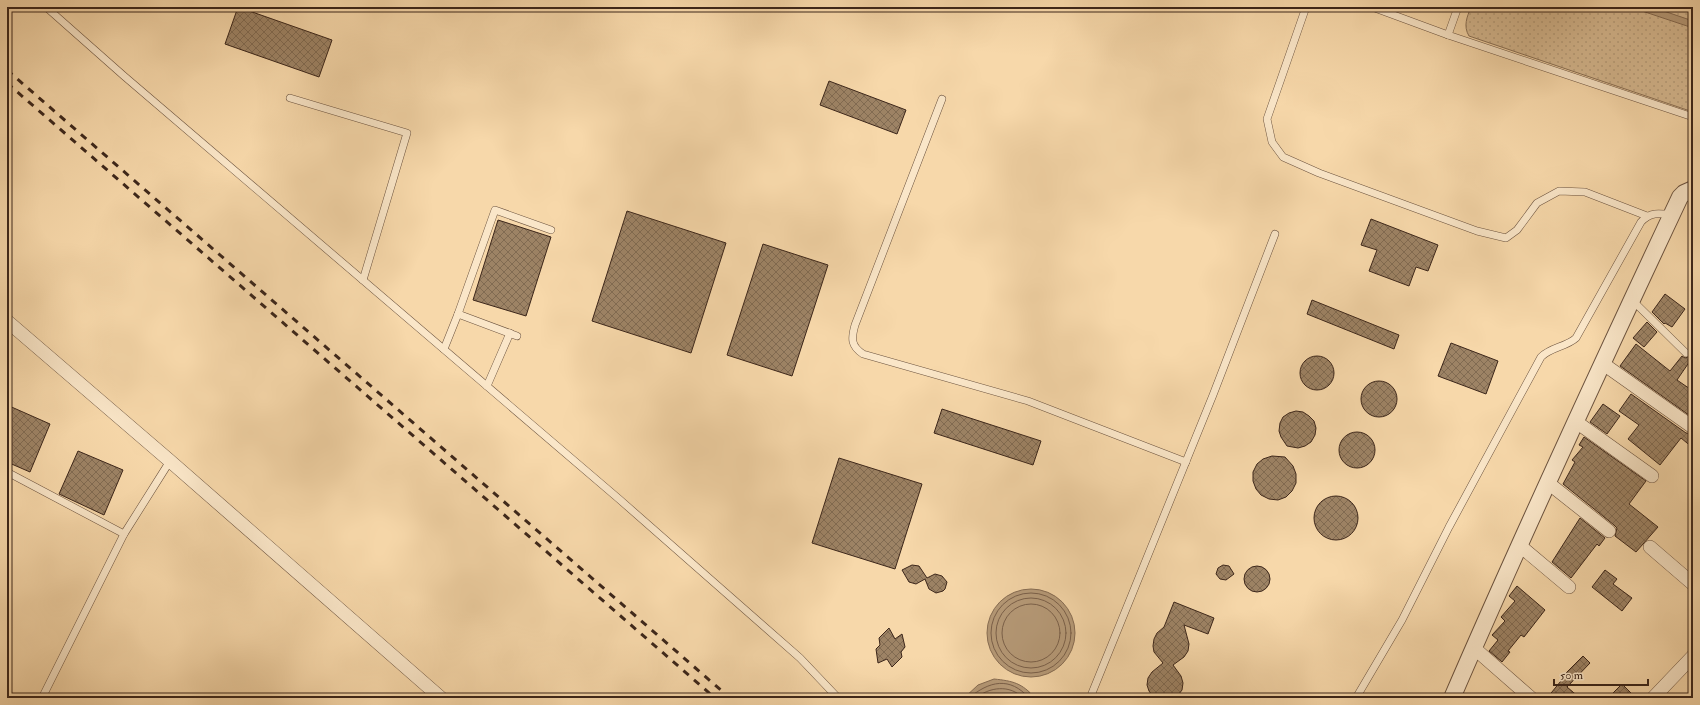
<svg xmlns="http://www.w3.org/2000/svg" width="1700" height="705" font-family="'IM FELL Double Pica',serif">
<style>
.grass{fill:url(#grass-dots);stroke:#8a7056}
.water{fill:#b79b79;stroke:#866c53}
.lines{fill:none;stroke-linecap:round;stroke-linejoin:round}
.shore{stroke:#7a604a;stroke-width:1}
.building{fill:url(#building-cross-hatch);stroke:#3c261a}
.service-casing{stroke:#6b523e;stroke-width:8}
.minor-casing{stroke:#6b523e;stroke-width:14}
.tertiary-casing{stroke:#6b523e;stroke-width:18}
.service{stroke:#fae6c8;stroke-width:7}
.minor{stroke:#fae6c8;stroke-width:13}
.tertiary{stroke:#fae6c8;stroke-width:16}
.rail{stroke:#3c261a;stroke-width:3;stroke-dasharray:7 7;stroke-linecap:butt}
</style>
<defs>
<pattern id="grass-dots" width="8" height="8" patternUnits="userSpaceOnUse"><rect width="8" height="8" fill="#d7ba92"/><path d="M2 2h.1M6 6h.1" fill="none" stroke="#b9a07d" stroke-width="1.8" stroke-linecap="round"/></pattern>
<pattern id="building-cross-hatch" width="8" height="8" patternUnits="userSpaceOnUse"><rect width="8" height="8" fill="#9d8365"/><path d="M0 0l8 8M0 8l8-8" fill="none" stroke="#816b52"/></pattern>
</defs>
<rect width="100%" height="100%" fill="#f7d8aa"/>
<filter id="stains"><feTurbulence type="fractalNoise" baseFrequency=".005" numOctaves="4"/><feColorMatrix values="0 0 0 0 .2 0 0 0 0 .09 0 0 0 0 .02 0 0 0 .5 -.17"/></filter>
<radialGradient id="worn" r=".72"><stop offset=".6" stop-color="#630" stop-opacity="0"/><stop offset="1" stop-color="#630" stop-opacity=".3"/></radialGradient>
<path class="grass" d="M1471 7H1693V112L1469 36C1463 26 1467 17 1471 7Z"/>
<g class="water">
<path d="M1630 7H1652L1693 21V28Z"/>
<circle cx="1031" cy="633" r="44"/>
<path d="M994 679C1013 681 1022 683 1035 698H964L978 685Z"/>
</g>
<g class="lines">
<g class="shore">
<circle cx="1031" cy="633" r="40"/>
<circle cx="1031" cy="633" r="35"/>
<circle cx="1031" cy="633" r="29"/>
<path d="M969 698C989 681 1010 676 1029 698"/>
<path d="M976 698C989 687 1010 684 1023 698"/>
</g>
</g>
<g class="building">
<path d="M238 7 332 40 319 77 225 44Z"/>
<path d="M829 81 906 110 897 134 820 105Z"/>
<path d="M627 211 726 243 691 353 592 321Z"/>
<path d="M1371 219 1438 245 1428 271 1416 267 1409 286 1369 271 1377 250 1361 245Z"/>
<path d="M498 220 551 237 526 316 473 300Z"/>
<path d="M763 244 828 265 792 376 727 355Z"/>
<path d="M1665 294 1685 309 1672 327 1665 323 1664 324 1652 312Z"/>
<path d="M1312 300 1399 335 1394 349 1307 314Z"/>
<path d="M1647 322 1657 332 1644 347 1633 338Z"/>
<path d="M1451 343 1498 361 1486 394 1438 376Z"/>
<path d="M1636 344 1670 371 1682 356 1685 358 1690 356 1692 358 1677 380 1693 391V418L1620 366Z"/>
<circle cx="1317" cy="373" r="17"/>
<circle cx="1379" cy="399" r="18"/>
<path d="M1631 394 1686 433 1693 434V448L1681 438 1660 465 1628 439 1639 425 1619 411Z"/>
<path d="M1603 404 1620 416 1607 434 1590 422Z"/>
<path d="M7 405 50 424 30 472 7 462Z"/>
<path d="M942 409 1041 441 1033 465 934 433Z"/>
<path d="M1296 411 1303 412 1309 416 1314 421 1316 428 1315 435 1311 442 1305 446 1298 448 1287 446 1281 437 1279 431 1280 423 1283 417 1289 413Z"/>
<circle cx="1357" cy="450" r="18"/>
<path d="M1584 437 1646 481 1629 504 1658 527 1636 552 1615 536 1617 528 1614 525 1563 484 1575 462 1572 460 1583 447 1579 445Z"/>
<path d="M78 451 123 470 104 515 59 494Z"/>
<path d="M1272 456 1285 457 1293 466 1296 474V483L1292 491 1286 497 1278 500 1269 499 1261 495 1256 489 1253 481V472L1257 464 1263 459Z"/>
<path d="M839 458 922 484 895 569 812 543Z"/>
<circle cx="1336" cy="518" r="22"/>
<path d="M1580 518 1605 538 1599 546 1597 544 1571 578 1552 562Z"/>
<path d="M912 565 919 566 927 578 935 574 942 576 947 582 945 589 943 591 936 593 929 589 925 579 916 584 909 582 902 570Z"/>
<path d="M1223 565 1229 566 1234 574 1226 580 1220 579 1216 574 1218 568Z"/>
<circle cx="1257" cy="579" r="13"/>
<path d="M1605 570 1617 579 1613 584 1632 598 1622 611 1592 587Z"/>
<path d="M1517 586 1545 610 1524 637 1521 635 1508 651 1510 652 1502 662 1489 651 1498 640 1492 635 1505 621 1501 617 1515 601 1509 596Z"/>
<path d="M1174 602 1214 618 1208 634 1184 625 1189 644 1188 651 1184 657 1173 665 1181 676 1183 683 1182 690 1176 698H1154L1149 691 1147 685 1148 678 1152 672 1163 663 1154 652 1153 646 1154 639 1157 633 1164 627Z"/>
<path d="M889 628 895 639 902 634 905 647 901 652 902 657 892 667 887 659 878 663 876 649 880 645 879 638Z"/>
<path d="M1583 656 1590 663 1567 687 1580 698H1547L1565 676 1564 675Z"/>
<path d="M1622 684 1636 698H1608Z"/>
</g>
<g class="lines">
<g class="service-casing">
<g id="service">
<path d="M46 7 124 76 619 499 800 658 838 698"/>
<path d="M1306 7 1267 119 1272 142 1283 157 1319 173 1477 231 1506 238 1517 230 1537 203 1559 191 1585 192 1647 216"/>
<path d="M1372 7 1448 35 1693 117"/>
<path d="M1448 35 1458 7"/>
<path d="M290 98 407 133 363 280"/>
<path d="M942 99 855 325C851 339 851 346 863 354L1028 401 1186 462"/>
<path d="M1632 300 1686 353"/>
<path d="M458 314 517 336"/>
<path d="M444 349 458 314 495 210 551 230"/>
<path d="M487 386 510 333"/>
<path d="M7 472 124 534"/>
<path d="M42 698 124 534 170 461"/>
<path d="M1090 698 1213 395 1275 234"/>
<path d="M1356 698 1402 620 1449 527 1541 357C1551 347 1566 347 1576 338L1641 222C1650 212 1659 213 1671 215"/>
</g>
</g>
<g class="minor-casing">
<g id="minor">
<path d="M7 321 170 461 441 698"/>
<path d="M1602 363 1691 426"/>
<path d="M1575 421 1652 476"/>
<path d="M1547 482 1609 531"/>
<path d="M1519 545 1569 587"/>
<path d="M1650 547 1693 584"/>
<path d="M1474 648 1531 698"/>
<path d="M1653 698 1693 656"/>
</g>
</g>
<g class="tertiary-casing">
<path id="tertiary" d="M1452 698C1525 529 1602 363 1680 197L1684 193 1693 189"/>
</g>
<use href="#service" class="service"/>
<use href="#minor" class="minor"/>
<use href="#tertiary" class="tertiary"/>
<g class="rail">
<path d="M7 70 730 698"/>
<path d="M7 83 715 698"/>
</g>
</g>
<rect width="1700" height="705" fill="none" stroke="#f7d8aa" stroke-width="24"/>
<rect x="8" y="8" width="1684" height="689" fill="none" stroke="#3c261a" stroke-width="2"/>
<rect x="12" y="12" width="1676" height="681" fill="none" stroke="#3c261a"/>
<path d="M1554 679v6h94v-6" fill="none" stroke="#3c261a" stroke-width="2"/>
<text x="1560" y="679" font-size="12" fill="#3c261a" stroke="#fae6c8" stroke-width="3" paint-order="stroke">50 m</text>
<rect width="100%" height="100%" filter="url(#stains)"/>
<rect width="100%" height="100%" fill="url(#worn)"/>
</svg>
